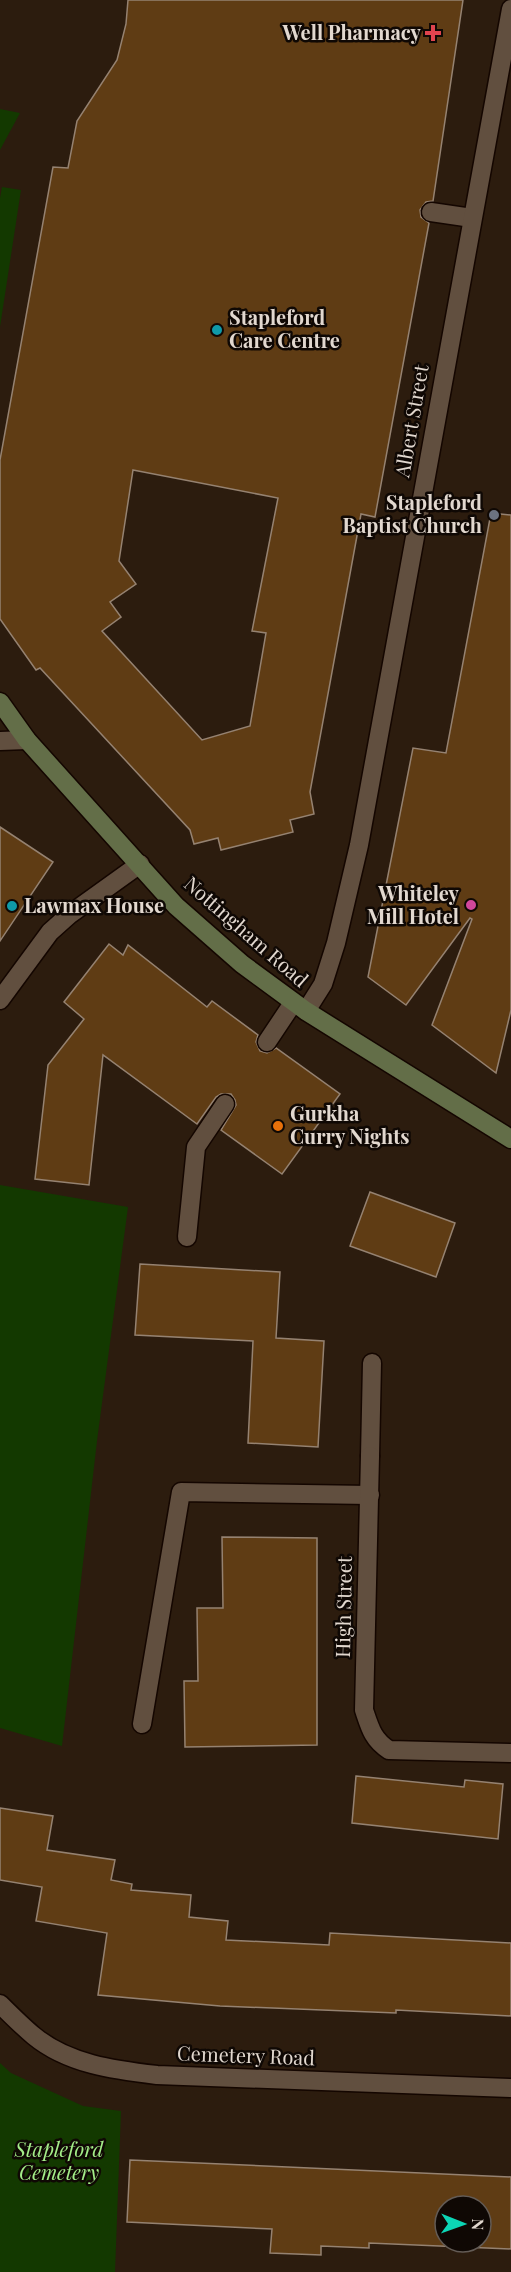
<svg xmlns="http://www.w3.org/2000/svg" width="511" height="2272" font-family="'Playfair Display',serif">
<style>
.green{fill:#133900}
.building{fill:#5f3c14;stroke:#958271;stroke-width:1.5;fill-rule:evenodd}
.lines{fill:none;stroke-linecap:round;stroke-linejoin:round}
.lane-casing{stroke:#140600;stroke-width:21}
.street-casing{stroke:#140600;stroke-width:21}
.secondary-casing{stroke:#140600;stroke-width:21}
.lane{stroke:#614f3f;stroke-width:18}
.street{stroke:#614f3f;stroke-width:18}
.secondary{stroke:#636e48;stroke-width:18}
.health-dot{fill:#e0444e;stroke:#0f0804;stroke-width:2}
.culture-dot{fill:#0f9aa8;stroke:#0f0804;stroke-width:2}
.worship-dot{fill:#6b7280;stroke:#0f0804;stroke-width:2}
.hotel-dot{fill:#d1479c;stroke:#0f0804;stroke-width:2}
.food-dot{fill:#e8710a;stroke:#0f0804;stroke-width:2}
.labels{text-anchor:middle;stroke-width:5;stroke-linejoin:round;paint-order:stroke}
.poi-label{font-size:20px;font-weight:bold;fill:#e2d8cf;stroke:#0f0804;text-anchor:end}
.street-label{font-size:20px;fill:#e2d8cf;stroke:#0f0804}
.park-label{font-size:20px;font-style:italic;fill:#a4ee89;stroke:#0f0804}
</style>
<rect width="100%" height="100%" fill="#2c1c0e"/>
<g class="green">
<path d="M0 109 20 113 0 150Z"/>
<path d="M2 187 21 190 0 327V198Z"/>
<path d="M0 1185 128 1207 97 1441 62 1746 0 1728Z"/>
<path d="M0 2063 11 2073 83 2106 121 2111 115 2272H0Z"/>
</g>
<g class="building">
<path d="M128 0H463L433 201 426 202 420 210 421 217 429 223 375 517 361 514 310 792 314 814 290 820 293 832 221 850 218 838 194 844 190 830 40 668 36 670 0 619V460L53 167 68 168 77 121 117 60 126 24ZM133 470 278 498 252 631 266 633 250 726 202 740 102 631 121 617 110 602 136 584 119 561Z"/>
<path d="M491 513 511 515V1010L496 1073 432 1025 472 919 470 918 406 1005 368 977 413 748 446 753Z"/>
<path d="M0 827 53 862 0 941Z"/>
<path d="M109 944 123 955 128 945 207 1007 212 1001 258 1035 256 1042 260 1051 267 1053 276 1048 340 1094 282 1174 221 1130 236 1105 235 1100 231 1094H221L216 1097 197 1124 103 1055 89 1185 35 1179 48 1065 84 1019 64 1002Z"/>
<path d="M370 1192 455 1223 436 1277 350 1246Z"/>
<path d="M140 1264 280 1272 276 1338 324 1341 318 1447 248 1443 253 1341 135 1335Z"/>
<path d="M222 1537 317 1538V1745L185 1747 184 1681H198L197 1608H223Z"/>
<path d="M356 1776 464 1787 465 1780 503 1784 498 1839 352 1823Z"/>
<path d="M0 1808 53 1816 47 1850 115 1860 111 1880 132 1884 131 1890 191 1895 189 1917 228 1921 226 1940 329 1945 330 1933 511 1943V2016L396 2010V2013L220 2006 98 1995 107 1933 36 1921 42 1887 0 1880Z"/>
<path d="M130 2160 511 2177V2249L369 2243V2248L321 2246V2255L270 2253 272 2229 127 2222ZM445 2206H481V2242H445Z"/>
</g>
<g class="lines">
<g class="lane-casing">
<g id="lane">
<path d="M431 212 472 218"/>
<path d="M0 1000 50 932 69 915 140 864"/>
<path d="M267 1042 293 1003"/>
<path d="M187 1237 196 1147 225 1104"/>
<path d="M370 1456 372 1363"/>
<path d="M142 1724 181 1492 370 1495"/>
</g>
</g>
<g class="street-casing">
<g id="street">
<path d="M0 741 27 740"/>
<path d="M306 1011 323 984 336 943 359 845 511 9"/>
<path d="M370 1456 364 1710C370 1728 373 1740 389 1750L511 1753"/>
<path d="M0 2004C11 2015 22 2026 34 2036 68 2064 114 2070 157 2075L511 2088"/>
</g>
</g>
<g class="secondary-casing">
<path id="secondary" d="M0 702 27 740 176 906 242 964 306 1011 511 1139"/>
</g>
<use href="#lane" class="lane"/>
<use href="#street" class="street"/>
<use href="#secondary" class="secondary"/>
</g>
<path class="health-dot" d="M430 24h6v6h6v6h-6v6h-6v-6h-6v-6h6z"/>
<g class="culture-dot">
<circle cx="217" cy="330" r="6"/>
<circle cx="12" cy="906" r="6"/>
</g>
<circle class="worship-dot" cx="494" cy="515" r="6"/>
<circle class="hotel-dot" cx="471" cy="905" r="6"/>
<circle class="food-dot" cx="278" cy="1126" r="6"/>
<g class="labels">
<g class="poi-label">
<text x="421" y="40">Well Pharmacy</text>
<text x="229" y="325" text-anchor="start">Stapleford<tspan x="229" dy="23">Care Centre</tspan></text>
<text x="482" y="510">Stapleford<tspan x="482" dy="23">Baptist Church</tspan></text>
<text x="459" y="901">Whiteley<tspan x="459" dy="23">Mill Hotel</tspan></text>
<text x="24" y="913" text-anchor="start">Lawmax House</text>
<text x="290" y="1121" text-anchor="start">Gurkha<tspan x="290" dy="23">Curry Nights</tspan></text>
</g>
<g class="street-label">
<text transform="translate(412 421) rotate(-80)" y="7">Albert Street</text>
<text transform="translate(246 932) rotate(41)" y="7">Nottingham Road</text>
<text transform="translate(344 1607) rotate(-89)" y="7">High Street</text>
<text transform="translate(246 2056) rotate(2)" y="7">Cemetery Road</text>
</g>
<g class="park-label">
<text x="59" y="2157">Stapleford<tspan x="59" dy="23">Cemetery</tspan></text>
</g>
</g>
<g transform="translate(463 2224) rotate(91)"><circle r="28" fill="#0f0804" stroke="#635b55" stroke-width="1.5"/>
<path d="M0-4.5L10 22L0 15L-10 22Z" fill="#0cd5b5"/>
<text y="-9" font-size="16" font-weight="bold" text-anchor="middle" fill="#e2d8cf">N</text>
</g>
</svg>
